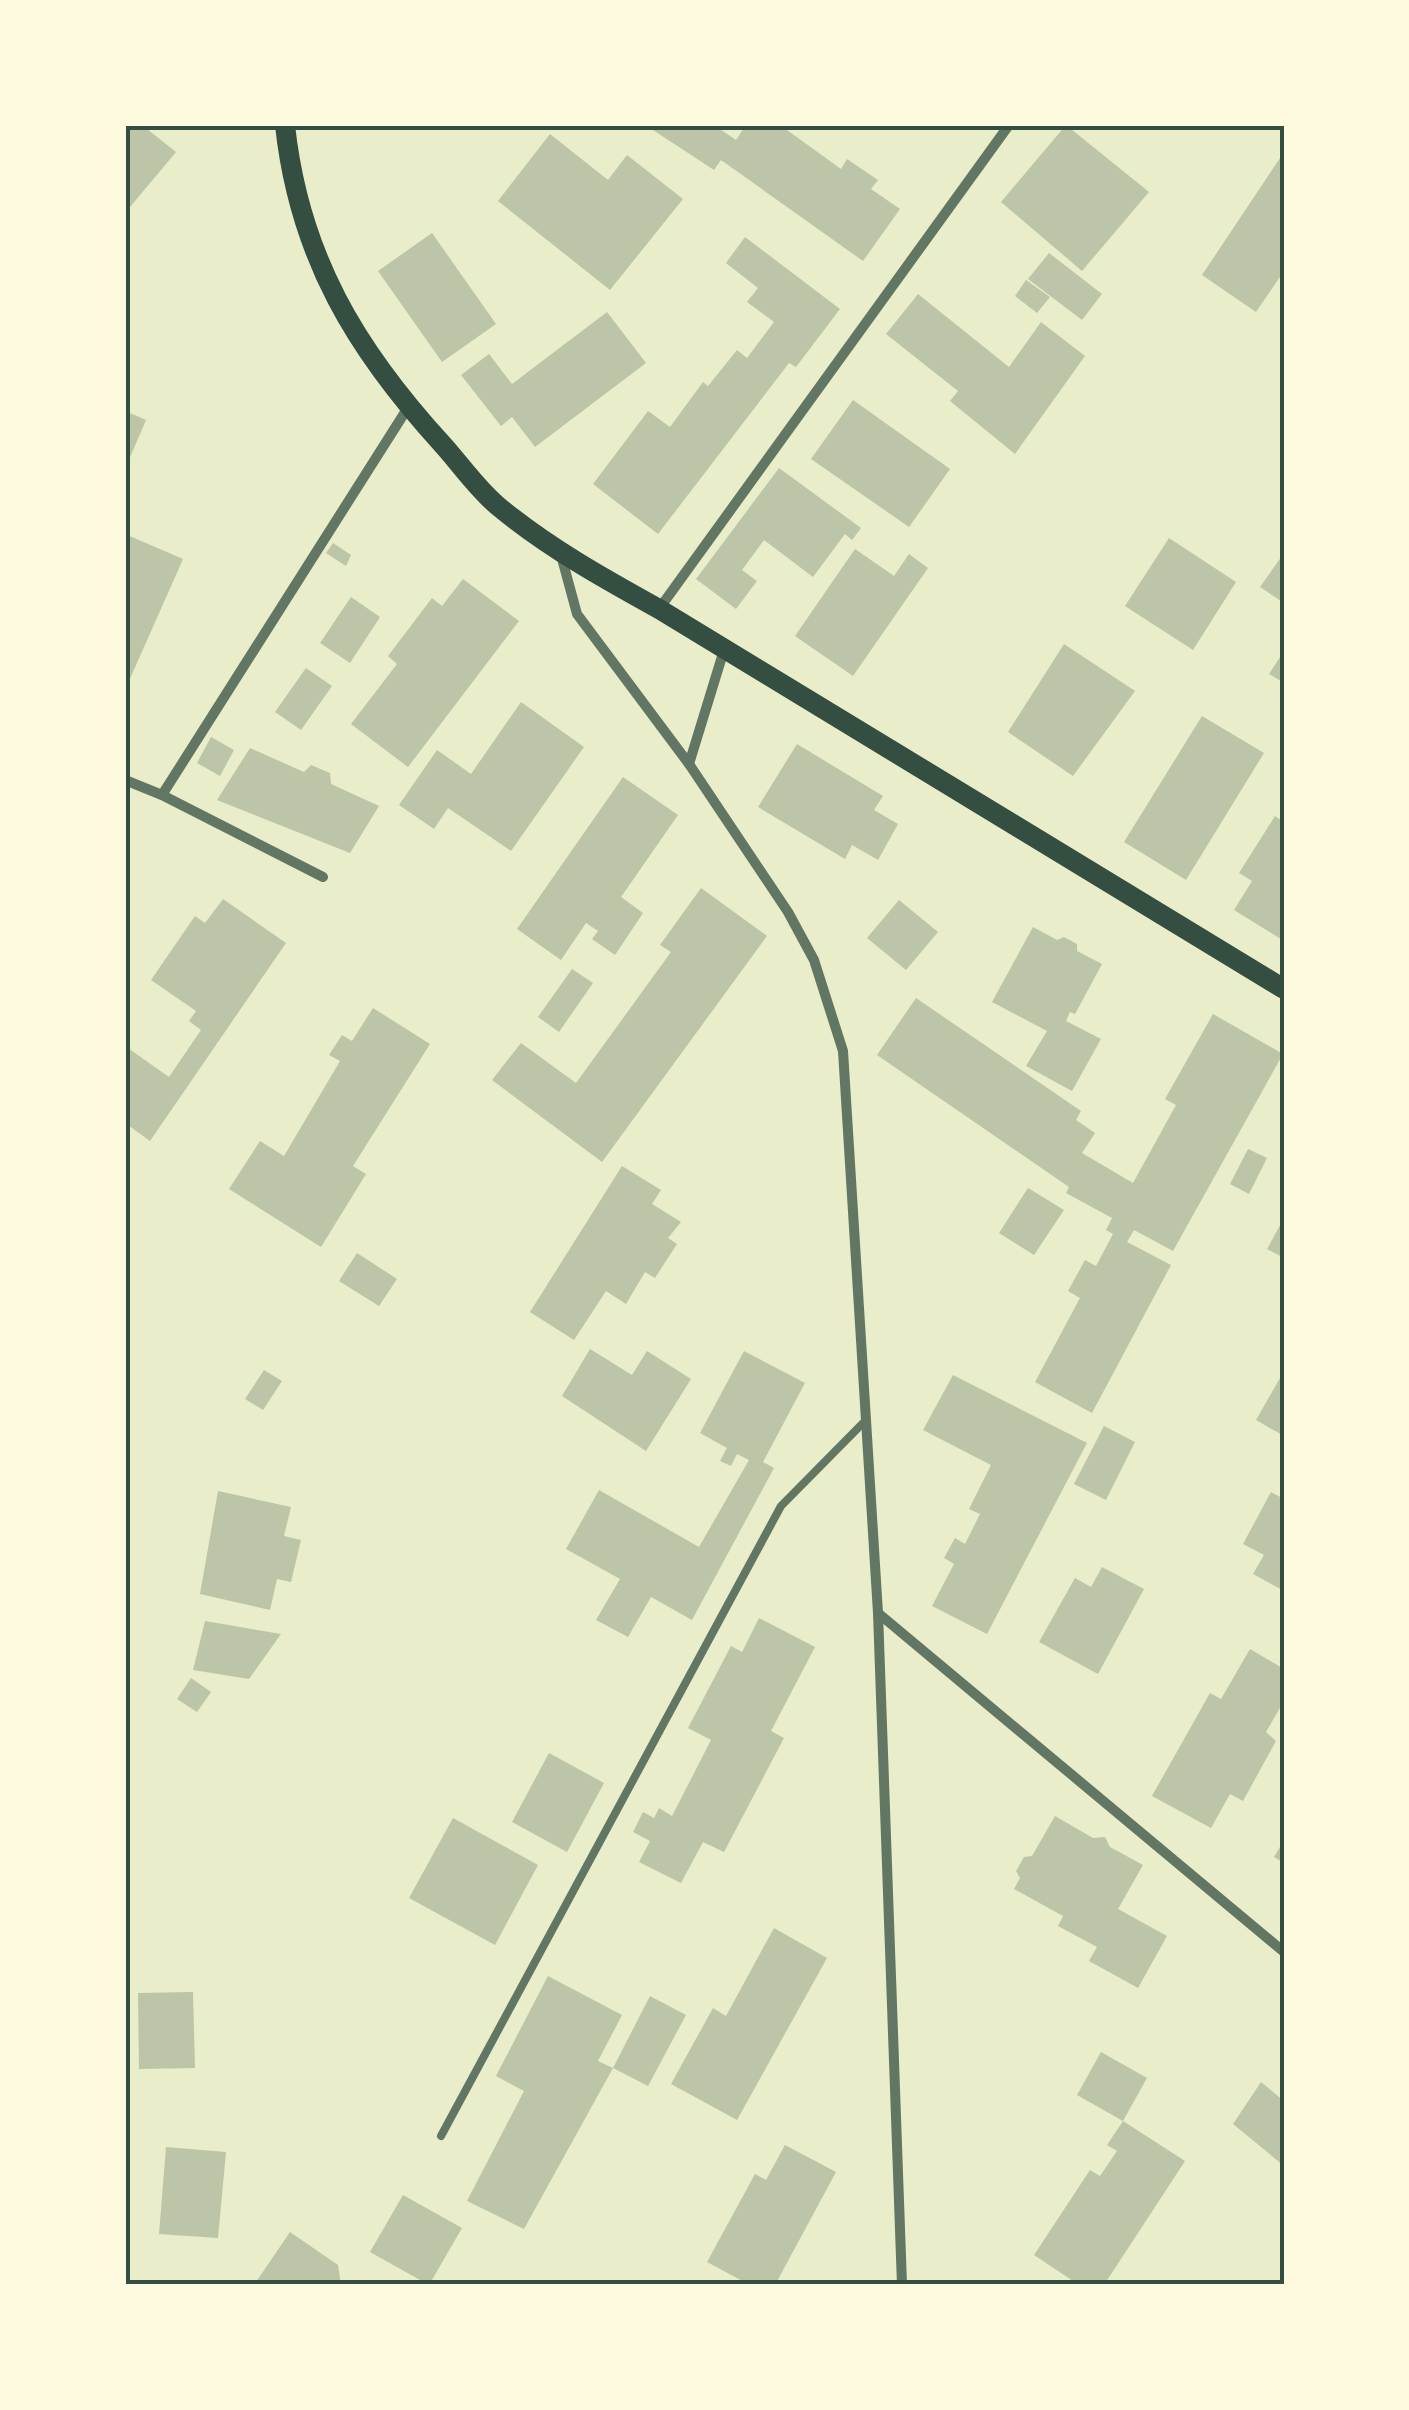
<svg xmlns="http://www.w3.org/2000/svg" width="1409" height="2410" font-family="Inter,sans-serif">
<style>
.building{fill:#bcc5a7}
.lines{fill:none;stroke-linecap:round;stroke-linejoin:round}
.service{stroke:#617663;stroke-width:8}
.minor{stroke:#617663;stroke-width:10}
.secondary{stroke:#344e41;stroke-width:20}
.neatline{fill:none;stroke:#344e41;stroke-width:4}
</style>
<rect width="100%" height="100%" fill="#e9edc9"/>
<g class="building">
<path d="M125 125H142L176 152 125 213Z"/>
<path d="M656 125H714L736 140 746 125H780L841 169 847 159 878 180 871 189 900 209 863 261 721 160 714 170 653 130Z"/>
<path d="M1066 125 1149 192 1082 271 1001 202Z"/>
<path d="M550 134 608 180 627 155 683 199 610 290 498 201Z"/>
<path d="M1284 152V271L1256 312 1202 275Z"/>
<path d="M432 233 496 324 442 362 378 271Z"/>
<path d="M745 237 840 309 796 367 789 363 658 534 593 484 648 411 670 427 703 382 708 386 737 350 747 358 774 322 747 302 758 288 726 263Z"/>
<path d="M1049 253 1102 294 1082 320 1028 279Z"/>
<path d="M1026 280 1050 297 1037 313 1015 296Z"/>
<path d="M918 294 1009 367 1041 322 1085 356 1015 454 950 401 958 391 886 334Z"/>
<path d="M607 312 646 363 535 447 512 417 501 426 461 375 489 354 512 384Z"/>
<path d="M853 400 950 469 909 527 811 459Z"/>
<path d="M125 411 146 420 125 469Z"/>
<path d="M779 468 861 528 852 540 845 534 813 577 764 540 742 570 757 581 736 609 696 579Z"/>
<path d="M125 534 183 559 125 690Z"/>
<path d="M1169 538 1236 582 1193 650 1125 606Z"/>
<path d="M333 543 351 555 346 566 326 553Z"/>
<path d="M855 549 894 576 909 554 928 568 853 676 795 636Z"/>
<path d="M1284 553V603L1260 587Z"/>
<path d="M463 579 519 621 408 767 351 724 397 664 388 656 432 598 442 606Z"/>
<path d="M351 597 380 617 350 663 320 643Z"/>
<path d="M1064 644 1135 691 1073 776 1008 732Z"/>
<path d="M1284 651V683L1269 674Z"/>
<path d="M306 668 332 686 301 730 275 712Z"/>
<path d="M521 702 584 747 511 851 448 808 434 829 399 805 437 750 471 774Z"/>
<path d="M1202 716 1264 753 1186 880 1124 842Z"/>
<path d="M211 737 234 750 220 776 197 763Z"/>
<path d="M797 744 883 796 874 810 898 824 878 860 852 845 845 859 758 807Z"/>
<path d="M250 748 304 772 311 765 330 773 331 784 379 806 350 853 217 800Z"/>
<path d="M623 777 678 815 621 897 643 913 615 955 592 939 598 931 586 923 561 960 517 929Z"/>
<path d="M1275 816 1284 822V941L1234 910 1252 881 1239 873Z"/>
<path d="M701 888 767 936 602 1162 492 1080 521 1043 576 1083 671 952 660 945Z"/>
<path d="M223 899 286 943 150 1141 125 1123V1046L169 1077 201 1030 189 1021 196 1011 151 980 195 916 205 923Z"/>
<path d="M899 900 938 932 906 970 867 938Z"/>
<path d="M1033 927 1057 940 1064 937 1077 944V951L1102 964 1075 1014 1070 1012 1066 1021 1101 1039 1072 1091 1026 1066 1047 1031 992 1002Z"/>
<path d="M572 969 593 983 559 1032 538 1017Z"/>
<path d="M916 998 1081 1111 1076 1120 1095 1133 1082 1153 1133 1183 1176 1105 1165 1099 1213 1014 1283 1054 1173 1251 1134 1230 1127 1242 1171 1265 1092 1413 1035 1382 1080 1298 1068 1291 1085 1260 1096 1266 1113 1234 1106 1230 1112 1218 1066 1193 1069 1187 877 1055Z"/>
<path d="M373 1008 430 1044 353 1166 366 1174 321 1247 229 1189 260 1141 284 1156 340 1061 329 1055 342 1035 352 1041Z"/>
<path d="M1248 1149 1267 1158 1249 1194 1230 1184Z"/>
<path d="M622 1166 661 1190 652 1204 681 1222 668 1238 677 1244 655 1278 645 1272 626 1304 606 1291 574 1340 530 1312Z"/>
<path d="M1028 1188 1064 1210 1034 1255 999 1233Z"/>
<path d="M1284 1218V1258L1267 1249Z"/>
<path d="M357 1253 397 1279 379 1306 339 1281Z"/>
<path d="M590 1349 632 1375 647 1351 691 1379 646 1451 562 1396Z"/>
<path d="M744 1351 805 1383 763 1462 774 1468 692 1620 651 1597 628 1637 596 1620 620 1579 566 1549 599 1490 699 1547 749 1460 737 1454 731 1466 720 1461 727 1448 700 1433Z"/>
<path d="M264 1370 282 1381 263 1410 245 1399Z"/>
<path d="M1284 1371V1436L1256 1420Z"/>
<path d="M953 1375 1087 1443 987 1634 932 1606 954 1564 944 1558 955 1538 965 1544 980 1514 969 1509 991 1465 923 1430Z"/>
<path d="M1104 1426 1135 1442 1106 1500 1074 1484Z"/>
<path d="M218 1491 291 1507 284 1536 301 1540 291 1582 277 1579 270 1610 200 1594Z"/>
<path d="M1271 1492 1284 1499V1591L1253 1574 1264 1555 1243 1544Z"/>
<path d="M1102 1567 1144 1589 1098 1674 1039 1642 1075 1578 1091 1587Z"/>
<path d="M759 1618 815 1647 771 1731 784 1738 724 1852 703 1842 681 1883 639 1862 650 1841 633 1832 643 1812 654 1818 659 1808 672 1816 711 1740 688 1728 731 1646 742 1652Z"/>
<path d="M205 1621 281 1634 249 1679 193 1670Z"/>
<path d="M1250 1649 1284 1669V1701L1266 1732 1276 1741 1243 1801 1230 1794 1211 1828 1152 1796 1210 1693 1221 1699Z"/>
<path d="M191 1678 211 1692 197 1712 177 1699Z"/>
<path d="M549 1753 604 1783 567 1852 512 1822Z"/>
<path d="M1055 1816 1093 1838 1105 1837 1110 1847 1143 1865 1118 1909 1167 1936 1138 1988 1089 1961 1097 1947 1058 1926 1063 1916 1014 1889 1020 1878 1016 1871 1024 1857 1032 1856Z"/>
<path d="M453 1818 538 1865 495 1945 409 1898Z"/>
<path d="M1284 1840V1863L1274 1857Z"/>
<path d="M774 1928 827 1958 737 2120 671 2084 713 2008 726 2016Z"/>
<path d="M548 1976 622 2015 598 2061 613 2068 524 2229 467 2201 524 2091 496 2076Z"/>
<path d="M193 1992 195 2068 139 2069 138 1993Z"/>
<path d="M650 1996 686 2015 648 2086 613 2068Z"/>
<path d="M1101 2052 1147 2078 1123 2121 1077 2095Z"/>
<path d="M1261 2082 1284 2101V2166L1233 2124Z"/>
<path d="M1123 2121 1185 2161 1104 2285H1079L1034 2255 1090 2170 1100 2176 1117 2151 1107 2145Z"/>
<path d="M785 2145 836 2172 775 2285H750L707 2262 755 2174 766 2180Z"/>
<path d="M166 2147 226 2152 218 2238 159 2234Z"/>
<path d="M403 2195 462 2228 429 2285 370 2252Z"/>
<path d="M290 2232 338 2265 341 2285H254Z"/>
</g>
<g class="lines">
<path class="service" d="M441 2136 781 1506 866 1420"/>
<g class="minor">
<path d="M561 555 577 614 689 764 788 912 814 960 843 1051 878 1613 902 2285"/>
<path d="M659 609 1009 125"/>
<path d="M689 764 724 650"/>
<path d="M125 780 162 795 407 409"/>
<path d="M162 795 323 877"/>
<path d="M878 1613 1284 1952"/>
</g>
<path class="secondary" d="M285 125C299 256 356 350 443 445 461 465 478 490 499 507 549 548 603 578 659 609L1284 989"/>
</g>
<rect width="1409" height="2410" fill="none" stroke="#fefae0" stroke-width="255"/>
<rect x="128" y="128" width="1154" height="2154" class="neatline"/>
</svg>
